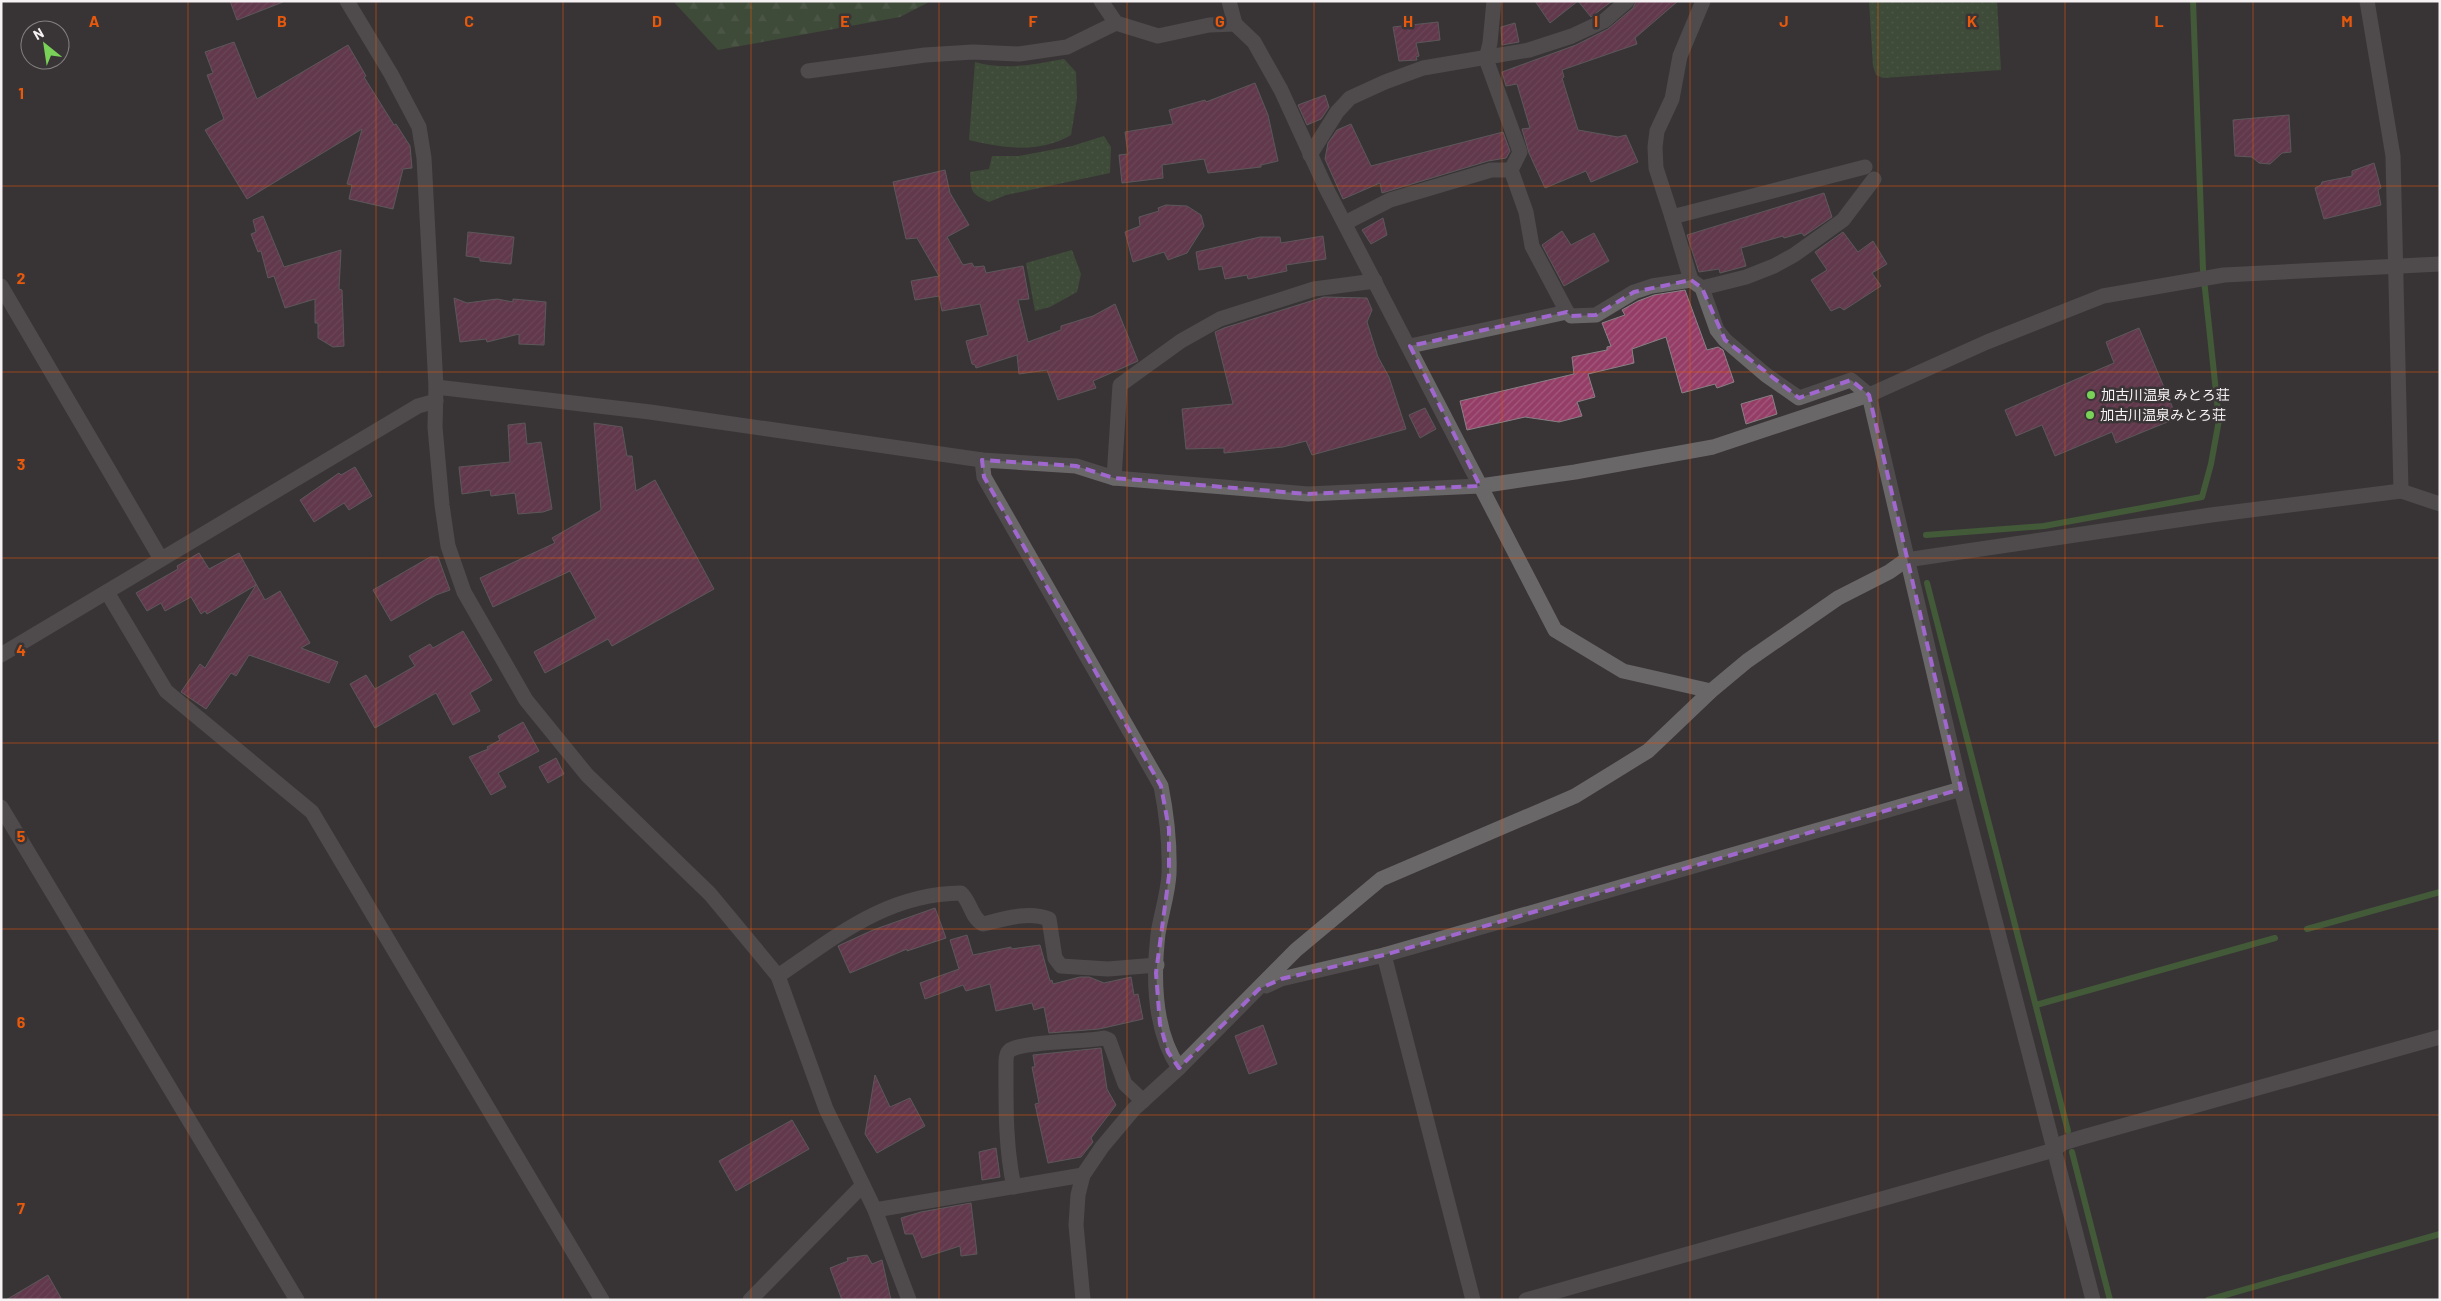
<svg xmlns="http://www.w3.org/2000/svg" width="2441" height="1301" font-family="Barlow,'Noto Sans JP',sans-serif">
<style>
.grass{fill:url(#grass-dots)}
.forest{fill:url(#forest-firs)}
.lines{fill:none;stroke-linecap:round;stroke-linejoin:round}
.stream{stroke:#4f883a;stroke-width:6}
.building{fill:url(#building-hatch);stroke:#888184}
.minor{stroke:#6a6768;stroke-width:15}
.marked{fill:none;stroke:#a067cf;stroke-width:4;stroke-dasharray:10 6;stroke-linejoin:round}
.grid{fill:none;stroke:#e8590c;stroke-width:1;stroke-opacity:0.55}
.poi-dot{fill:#79d157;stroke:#393436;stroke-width:2}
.labels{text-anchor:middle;stroke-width:5;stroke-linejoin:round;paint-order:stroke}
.poi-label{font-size:14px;fill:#f6f2f3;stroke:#393436;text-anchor:start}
.grid-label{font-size:16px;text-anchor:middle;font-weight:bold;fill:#e8590c;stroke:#393436;stroke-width:5;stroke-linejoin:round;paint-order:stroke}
</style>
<defs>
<pattern id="grass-dots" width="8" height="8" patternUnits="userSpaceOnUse" patternTransform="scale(1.25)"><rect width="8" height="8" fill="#46663a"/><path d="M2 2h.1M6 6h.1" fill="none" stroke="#617c57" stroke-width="1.8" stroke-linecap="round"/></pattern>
<pattern id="forest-firs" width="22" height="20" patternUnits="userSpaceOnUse" patternTransform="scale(1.25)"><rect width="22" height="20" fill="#46663a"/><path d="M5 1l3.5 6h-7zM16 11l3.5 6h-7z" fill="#617c57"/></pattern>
<pattern id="building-hatch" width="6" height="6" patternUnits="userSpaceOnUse" patternTransform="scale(1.25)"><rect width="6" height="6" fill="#943d66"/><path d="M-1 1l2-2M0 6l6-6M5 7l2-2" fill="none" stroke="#a45a7c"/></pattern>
</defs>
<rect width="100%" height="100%" fill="#393436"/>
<g class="grass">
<path d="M1869 1H1997L2001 70 1883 78 1876 75 1873 66Z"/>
<path d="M1064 59 1076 72 1077 98 1071 135C1039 154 1003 148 969 140L975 62C1005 71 1035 64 1064 59Z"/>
<path d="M1104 136 1111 147 1110 173 1006 195 989 202C971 193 971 193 970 172L989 169 992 156H1019L1072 146Z"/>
<path d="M1072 250 1081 274 1077 292 1050 307 1035 311 1026 263Z"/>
</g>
<path class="forest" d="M673 1H931L900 17 718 50Z"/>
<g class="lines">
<g class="stream">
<path d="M1926 535 2044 526 2202 497 2211 464 2219 420 2203 270 2193 1"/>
<path d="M1927 583 2068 1131"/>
<path d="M2307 929 2440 892"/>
<path d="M2036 1005 2275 938"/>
<path d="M2072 1152 2110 1300"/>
<path d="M2208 1300 2440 1234"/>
</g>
</g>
<g class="building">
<path d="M230 1H283V2L237 20Z"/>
<path d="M1535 1H1578L1550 23Z"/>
<path d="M1578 1H1612L1591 17Z"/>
<path d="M1636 1H1678L1635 38 1637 44 1562 70 1564 77 1562 78 1578 130 1618 137 1626 135 1638 162 1591 182 1586 171 1545 188 1529 153 1522 129 1530 128 1517 84 1506 86 1502 72 1576 45 1608 29 1633 8Z"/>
<path d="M1438 22 1440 40 1416 43 1419 56 1416 57 1417 60 1399 61 1393 27Z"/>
<path d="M1515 23 1519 42 1502 45 1501 27Z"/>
<path d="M234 42 257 99 348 45 366 76 364 77 394 125 396 124 410 146 412 168 403 169 393 209 349 199 352 185 347 184 362 129 247 199 205 130 224 119 207 75 213 73 205 52Z"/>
<path d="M1255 83 1268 115 1278 161 1261 165V167L1208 173 1204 159 1162 165 1163 178 1122 183 1119 155 1128 154 1125 132 1173 124 1169 110 1205 100 1206 102Z"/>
<path d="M1325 95 1329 107 1321 119 1307 125 1298 105Z"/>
<path d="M2289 115 2291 152 2282 153 2270 164 2259 163 2252 157 2235 156 2233 120Z"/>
<path d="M1351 124 1371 166 1503 132 1510 151 1506 158 1488 161 1382 193 1380 183 1343 199 1325 159 1328 143 1337 130Z"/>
<path d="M2374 163 2381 188 2378 190 2381 205 2324 219 2315 188 2321 185 2322 182 2352 176V171Z"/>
<path d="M945 170 950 193 969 225 947 237 963 265 972 263 974 267 984 266 986 273 1023 266 1029 299 1018 300 1028 342 1061 330V326L1093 316 1115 304 1138 361 1093 381 1096 388 1058 400 1047 370 1019 374 1017 355 976 368 975 365 972 364 966 341 988 335 980 304 942 311 939 296 915 300 911 281 939 276 917 238 906 239 893 182Z"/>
<path d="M1824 193 1832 217 1804 236 1802 233 1784 238 1783 236 1741 248 1746 266 1720 273 1719 269 1699 272 1687 235Z"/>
<path d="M1166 205 1187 206 1201 215 1204 226 1187 253 1168 260 1164 252 1133 262 1125 232 1140 226 1139 217 1159 211 1158 208Z"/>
<path d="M263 216 284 267 341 250 339 289 342 290 344 346 333 347 318 338V323H315V299L285 308 274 276 268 278 261 251 258 252 251 234 256 232 253 220Z"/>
<path d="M1383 218 1387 235 1371 244 1362 230Z"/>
<path d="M1562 231 1571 245 1594 233 1609 261 1564 286 1542 245Z"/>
<path d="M468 232 514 237 511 264 480 261V258L466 256Z"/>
<path d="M1843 232 1858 252 1873 241 1887 264 1872 273 1881 286 1844 310 1840 307 1831 311 1811 280 1827 270 1815 252Z"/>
<path d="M1323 236 1326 259 1286 265 1287 271 1248 279 1247 275 1225 279 1222 266 1199 270 1196 252 1260 237H1280L1281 243Z"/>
<path d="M1685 290 1707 350 1718 347 1723 350 1734 382 1717 388 1715 384 1682 393 1666 337 1632 349 1634 363 1588 374 1595 397 1577 402 1582 416 1559 422 1525 417 1467 430 1460 401 1574 374 1572 357 1607 350V347L1611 346 1602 323 1625 315 1622 310 1638 301 1654 295Z"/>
<path d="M1324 297 1367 298 1372 310 1367 322 1378 357 1389 377 1406 429 1312 455 1306 441 1283 447 1224 453V448L1186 449 1182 409 1233 404 1215 332 1224 328Z"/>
<path d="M454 298 467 303 497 299 513 302V299L546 302 544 345 519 344V334L487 342 486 339 460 342Z"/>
<path d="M2139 328 2177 418 2116 443 2112 432 2055 456 2042 425 2016 436 2005 410 2114 363 2106 342Z"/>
<path d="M1772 395 1777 414 1746 424 1741 404Z"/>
<path d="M1425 408 1436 429 1420 438 1409 415Z"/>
<path d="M525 423 527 444 541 442 552 509 543 512 518 514 515 493 491 496 490 490 462 494 459 467 510 462 508 425Z"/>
<path d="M594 423 622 427 627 456H632L636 491 655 480 714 589 612 646 608 639 545 673 534 652 596 618 570 571 493 607 480 578 555 543 552 538 601 510Z"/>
<path d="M355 467 372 496 349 510 344 503 314 522 300 500 339 473 341 475Z"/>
<path d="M199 553 209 569 239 553 265 600 280 591 310 643 301 648 338 662 329 683 249 655 236 676 231 673 206 709 181 692 200 664 205 668 256 585 207 614 205 611 201 614 191 597 165 611 161 603 147 611 136 593 178 569 177 566Z"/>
<path d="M430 557H438L450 590 436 595 391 621 373 590Z"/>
<path d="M463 631 492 680 470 693 480 711 453 725 436 693 375 728 350 684 366 675 375 689 415 666 409 656 430 644 433 648Z"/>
<path d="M523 722 539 751 498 773 506 787 491 795 469 757 488 749 487 747 500 740 498 736Z"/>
<path d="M556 758 564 774 548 783 539 767Z"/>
<path d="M935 908 946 938 907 951V949L850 973 838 946 873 930Z"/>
<path d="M967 935 973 955 1011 947V949L1040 945 1050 981 1052 980 1053 984 1080 977H1089L1104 983 1131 977 1134 995 1138 994 1143 1019 1099 1029 1049 1033 1044 1007 1034 1010 1032 1003 996 1011 990 984 966 991 963 985 925 999 920 983 959 969 950 940Z"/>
<path d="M1263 1025 1277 1064 1249 1074 1235 1036Z"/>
<path d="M1101 1048 1107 1089 1116 1105 1091 1138 1093 1142 1081 1157 1048 1163 1035 1104 1039 1103 1032 1067H1035L1033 1055Z"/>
<path d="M875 1075 890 1107 910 1098 925 1126 877 1153 865 1134Z"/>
<path d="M792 1120 809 1149 736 1191 719 1161Z"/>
<path d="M996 1148 1000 1177 982 1180 979 1152Z"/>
<path d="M971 1203 977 1254 961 1256 960 1246 922 1258 913 1234H905L901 1218 921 1212Z"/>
<path d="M867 1255 872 1264 882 1260 891 1300H842L830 1268 848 1261 847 1258Z"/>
<path d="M48 1275 62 1300H6Z"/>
</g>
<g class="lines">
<g class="minor">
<path d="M347 1 391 74 419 127 424 158 436 387 435 427 442 505 448 546 464 592 526 700 587 775 710 894 778 976 826 1109 875 1210 909 1300"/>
<path d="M1101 1 1116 23 1158 36 1209 25 1235 24"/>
<path d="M1229 1 1235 24 1254 42 1281 90 1325 186 1555 630 1623 671 1711 691"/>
<path d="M1494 1 1490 43 1486 59 1520 152 1511 170 1526 212 1532 246 1567 312 1571 316 1596 315 1634 292 1652 286 1691 280 1702 288 1717 330 1725 340 1766 375 1799 398 1851 380 1869 395 1961 789 2093 1300"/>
<path d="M1703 1 1680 56 1672 99 1657 131 1655 147 1656 168 1672 217 1865 167"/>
<path d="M2367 1 2393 156 2401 491"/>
<path d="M808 71 925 55 973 52 1019 54 1067 47 1116 23"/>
<path d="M1310 155 1337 112 1350 98 1385 82 1423 68 1529 50 1572 36 1604 21 1627 1"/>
<path d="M1672 217 1691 280"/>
<path d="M1345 223 1390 200 1491 170H1511"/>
<path d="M1 286 161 559"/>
<path d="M1702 288 1746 277 1774 266 1794 255 1843 220 1874 179"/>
<path d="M1410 346 1567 312"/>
<path d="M436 387 650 412 982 460 1076 466 1114 478 1308 494 1480 486 1575 472 1713 447 1869 395 1987 342 2103 296 2224 275 2440 264"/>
<path d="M982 460 984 477 1161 786C1167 816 1170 843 1169 874 1168 894 1161 914 1158 934 1153 978 1154 1031 1179 1068"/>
<path d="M1114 478 1120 385 1181 341 1220 319 1314 289 1375 281"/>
<path d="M107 592 166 691 312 812 602 1300"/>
<path d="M1 655 418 406 436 401"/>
<path d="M1 807 297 1300"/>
<path d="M1384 955 1473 1300"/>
<path d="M778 976C837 936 886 894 961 893 971 902 971 918 983 924 1004 919 1028 911 1049 919L1055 958 1061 966 1108 969 1157 965"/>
<path d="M1266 986 1281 979 1384 955 1961 789"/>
<path d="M1014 1187C1005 1146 1006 1104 1006 1062 1006 1058 1006 1054 1009 1051 1020 1041 1086 1042 1104 1038L1109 1040 1125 1084 1143 1101"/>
<path d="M875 1210 1083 1175"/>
<path d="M750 1300 863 1185"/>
<path d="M1083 1300 1076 1225 1078 1195 1083 1175 1102 1147 1134 1109 1179 1068 1296 950 1381 879 1575 796 1648 751 1711 691 1747 661 1838 598 1889 572 1906 560 2211 515 2401 491 2440 504"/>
<path d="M1526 1300 2054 1150 2063 1143 2083 1137 2440 1037"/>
</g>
</g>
<path d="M0 0H2441V1301H0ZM1691 280 1702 288 1725 340 1799 398 1851 380 1869 395 1961 789 1384 955 1281 979 1259 989 1179 1068 1168 1052 1160 1024 1156 973 1169 876V829L1161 786 984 477 982 460 1076 466 1114 478 1308 494 1480 486 1410 346 1567 312 1571 316 1596 315 1634 292Z" fill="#393436" fill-opacity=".55" fill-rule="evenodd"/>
<path class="marked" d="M1691 280 1702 288 1725 340 1799 398 1851 380 1869 395 1961 789 1384 955 1281 979 1259 989 1179 1068 1168 1052 1160 1024 1156 973 1169 876V829L1161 786 984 477 982 460 1076 466 1114 478 1308 494 1480 486 1410 346 1567 312 1571 316 1596 315 1634 292Z"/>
<path class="grid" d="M188 1V1300M376 1V1300M563 1V1300M751 1V1300M939 1V1300M1127 1V1300M1314 1V1300M1502 1V1300M1690 1V1300M1878 1V1300M2065 1V1300M2253 1V1300M1 186H2440M1 372H2440M1 558H2440M1 743H2440M1 929H2440M1 1115H2440"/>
<g class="poi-dot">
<circle cx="2091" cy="395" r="5"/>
<circle cx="2090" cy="415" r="5"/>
</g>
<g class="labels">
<g class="poi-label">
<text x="2101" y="400">加古川温泉 みとろ荘</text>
<text x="2100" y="420">加古川温泉みとろ荘</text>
</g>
</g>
<g class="grid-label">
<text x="94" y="27">A</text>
<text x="282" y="27">B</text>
<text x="469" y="27">C</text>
<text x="657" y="27">D</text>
<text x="845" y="27">E</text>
<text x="1033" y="27">F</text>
<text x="1220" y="27">G</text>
<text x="1408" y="27">H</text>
<text x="1596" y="27">I</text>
<text x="1784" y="27">J</text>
<text x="1972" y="27">K</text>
<text x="2159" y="27">L</text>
<text x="2347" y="27">M</text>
<text x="21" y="99">1</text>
<text x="21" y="284">2</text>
<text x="21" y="470">3</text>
<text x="21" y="656">4</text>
<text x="21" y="842">5</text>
<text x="21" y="1028">6</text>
<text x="21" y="1214">7</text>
</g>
<rect width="2441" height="1301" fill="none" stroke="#f6f2f3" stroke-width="5"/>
<g transform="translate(45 45) rotate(330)"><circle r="24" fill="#393436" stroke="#858082"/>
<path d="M0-4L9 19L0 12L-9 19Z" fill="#79d157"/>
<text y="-8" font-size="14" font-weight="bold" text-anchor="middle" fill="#f6f2f3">N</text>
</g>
</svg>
